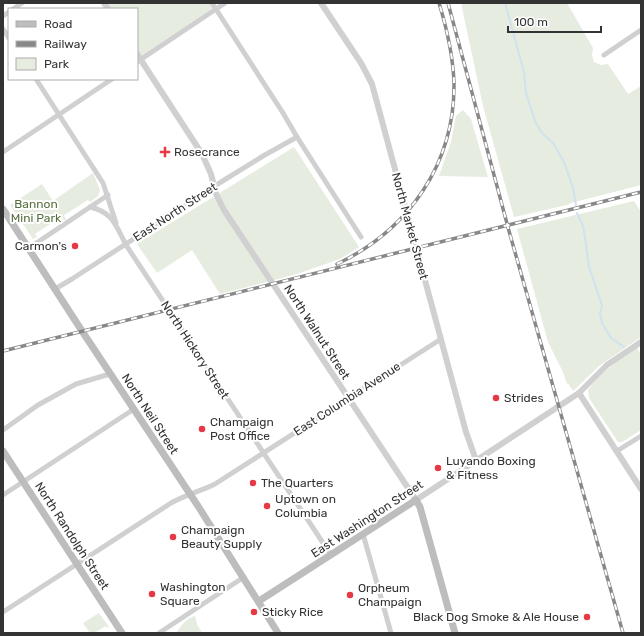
<svg xmlns="http://www.w3.org/2000/svg" width="644" height="636" font-family="Rubik,sans-serif">
<style>
.green{fill:#e6ecdf}
.lines{fill:none;stroke-linecap:round;stroke-linejoin:round}
.stream{stroke:#cfe2ee;stroke-width:2}
.minor{stroke:#d0d0d0;stroke-width:5}
.tertiary{stroke:#d0d0d0;stroke-width:6}
.secondary{stroke:#bdbdbd;stroke-width:7}
.rail-casing{stroke:#888;stroke-width:3.5}
.rail{stroke:#fff;stroke-width:2;stroke-dasharray:6;stroke-linecap:butt}
.poi-dot{fill:#e63946;stroke:#fff;stroke-width:1.5}
.labels{text-anchor:middle;stroke-width:4;stroke-linejoin:round;paint-order:stroke}
.poi-label{font-size:12px;fill:#333;stroke:#fff;text-anchor:start}
.park-label{font-size:12px;fill:#56703f;stroke:#fff}
.street-label{font-size:12px;fill:#333;stroke:#fff}
</style>
<rect width="100%" height="100%" fill="#fff"/>
<g class="green">
<path d="M106 3H210L213 8 141 57 137 51V9H110Z"/>
<path d="M461 3H567L593 48 592 55 594 62 601 65 608 64 628 94 641 86V185L571 203 567 205 514 217 483 106Z"/>
<path d="M463 110 471 119 488 177 439 176 451 142 456 116Z"/>
<path d="M294 147 359 247 340 259 297 274 220 294 192 250 157 273 137 244Z"/>
<path d="M93 173 100 190 98 196 90 202 88 200 64 215 66 220H64L61 217 35 234 37 237 33 239 10 205 42 184 53 201Z"/>
<path d="M634 201 641 212V337L599 366 573 391 568 383 567 384 563 372 548 342 517 229Z"/>
<path d="M637 348 641 354V430L622 442H618L589 398 588 390C602 371 618 361 637 348Z"/>
<path d="M99 613 109 627 107 628 106 626 94 633H90L83 623Z"/>
<path d="M195 616 197 624 202 633H176C181 626 186 618 195 616Z"/>
</g>
<g class="lines">
<g class="stream">
<path d="M505 3 524 72 526 93 535 121 542 133 553 143 564 162 573 188 576 205"/>
<path d="M577 213 583 226 585 237 589 267 602 305 600 314 602 323 611 338 624 347"/>
</g>
<g class="minor">
<path d="M212 3 283 113 297 137 361 237"/>
<path d="M13 9 22 3"/>
<path d="M3 16 9 12"/>
<path d="M3 29 9 38"/>
<path d="M604 55 641 30"/>
<path d="M137 62 225 3"/>
<path d="M36 79 103 183 116 223"/>
<path d="M3 152 112 79"/>
<path d="M90 207C113 212 116 226 126 245L331 555"/>
<path d="M29 248 108 195"/>
<path d="M55 289 72 279 221 182 263 156 297 137"/>
<path d="M3 430 38 405 76 384 110 374"/>
<path d="M617 451 641 436"/>
<path d="M3 495 134 409"/>
<path d="M363 534 391 633"/>
<path d="M3 612 171 503C185 495 201 491 215 484L441 339"/>
<path d="M159 633 244 577"/>
</g>
<g class="tertiary">
<path d="M104 3 108 9"/>
<path d="M321 3 361 63 372 84 466 432 476 460"/>
<path d="M137 54 202 154 211 174 216 194 224 210 416 500 579 393 607 365 641 342"/>
<path d="M579 393 641 489"/>
</g>
<g class="secondary">
<path d="M3 209 82 331 198 506 278 633"/>
<path d="M3 451 122 633"/>
<path d="M259 601 416 500 420 507 455 633"/>
</g>
<g class="rail-casing">
<g id="rail">
<path d="M448 3 509 231 623 633"/>
<path d="M337 264C409 230 455 163 454 83 453 56 447 29 439 3"/>
<path d="M3 351 641 192"/>
</g>
</g>
<use href="#rail" class="rail"/>
</g>
<g class="poi-dot">
<path d="M163 146h4v4h4v4h-4v4h-4v-4h-4v-4h4z"/>
<circle cx="75" cy="246" r="4"/>
<circle cx="496" cy="398" r="4"/>
<circle cx="202" cy="429" r="4"/>
<circle cx="438" cy="468" r="4"/>
<circle cx="253" cy="483" r="4"/>
<circle cx="267" cy="506" r="4"/>
<circle cx="173" cy="537" r="4"/>
<circle cx="152" cy="594" r="4"/>
<circle cx="350" cy="595" r="4"/>
<circle cx="254" cy="612" r="4"/>
<circle cx="587" cy="617" r="4"/>
</g>
<g class="labels">
<g class="poi-label">
<text x="174" y="156">Rosecrance</text>
<text x="67" y="250" text-anchor="end">Carmon's</text>
<text x="504" y="402">Strides</text>
<text x="210" y="426">Champaign<tspan x="210" dy="14">Post Office</tspan></text>
<text x="446" y="465">Luyando Boxing<tspan x="446" dy="14">&amp; Fitness</tspan></text>
<text x="261" y="487">The Quarters</text>
<text x="275" y="503">Uptown on<tspan x="275" dy="14">Columbia</tspan></text>
<text x="181" y="534">Champaign<tspan x="181" dy="14">Beauty Supply</tspan></text>
<text x="160" y="591">Washington<tspan x="160" dy="14">Square</tspan></text>
<text x="358" y="592">Orpheum<tspan x="358" dy="14">Champaign</tspan></text>
<text x="262" y="616">Sticky Rice</text>
<text x="579" y="621" text-anchor="end">Black Dog Smoke &amp; Ale House</text>
</g>
<g class="park-label">
<text x="36" y="208">Bannon<tspan x="36" dy="14">Mini Park</tspan></text>
</g>
<g class="street-label">
<text transform="translate(175 212) rotate(-33)" y="4">East North Street</text>
<text transform="translate(410 226) rotate(75)" y="4">North Market Street</text>
<text transform="translate(317 332) rotate(57)" y="4">North Walnut Street</text>
<text transform="translate(195 350) rotate(57)" y="4">North Hickory Street</text>
<text transform="translate(347 399) rotate(-33)" y="4">East Columbia Avenue</text>
<text transform="translate(150 414) rotate(57)" y="4">North Neil Street</text>
<text transform="translate(367 519) rotate(-33)" y="4">East Washington Street</text>
<text transform="translate(72 536) rotate(57)" y="4">North Randolph Street</text>
</g>
</g>
<rect width="644" height="636" fill="none" stroke="#333333" stroke-width="8"/>
<rect x="8" y="8" width="130" height="72" fill="#ffffff" stroke="#adadad"/>
<rect x="16" y="21" width="20" height="6" fill="#bdbdbd" stroke="#adadad"/>
<text x="44" y="28" font-size="12" fill="#333333">Road</text>
<rect x="16" y="41" width="20" height="6" fill="#888888" stroke="#adadad"/>
<text x="44" y="48" font-size="12" fill="#333333">Railway</text>
<rect x="16" y="58" width="20" height="12" fill="#e6ecdf" stroke="#adadad"/>
<text x="44" y="68" font-size="12" fill="#333333">Park</text>
<path d="M508 26v6h93v-6" fill="none" stroke="#333333" stroke-width="2"/>
<text x="514" y="26" font-size="12" fill="#333333" stroke="#ffffff" stroke-width="3" paint-order="stroke">100 m</text>
</svg>
